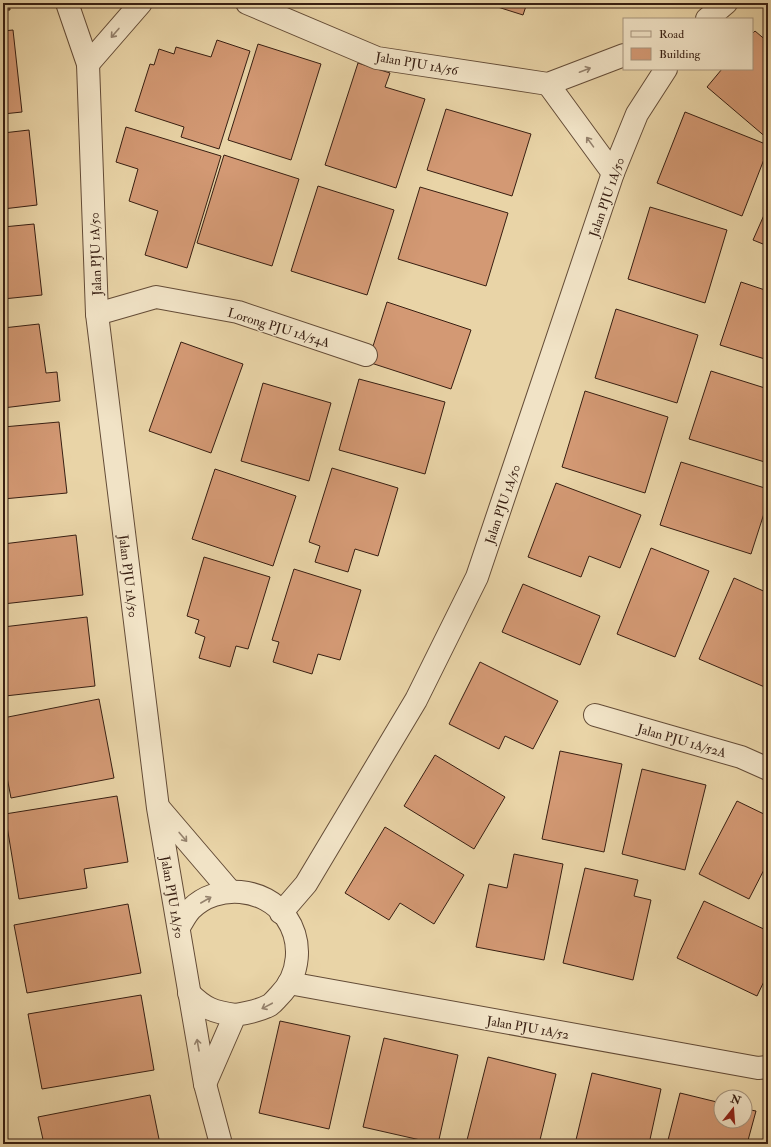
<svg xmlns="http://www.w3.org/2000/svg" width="771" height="1147" font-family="'IM FELL Double Pica',serif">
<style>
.building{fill:#d39974;stroke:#381f12}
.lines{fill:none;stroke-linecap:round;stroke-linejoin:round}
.street-casing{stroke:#644c37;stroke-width:24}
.street{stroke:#f1e3c6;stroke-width:22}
.oneway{stroke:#94816c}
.labels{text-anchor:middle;stroke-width:3;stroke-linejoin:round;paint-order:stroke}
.street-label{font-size:13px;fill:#381f12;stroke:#f1e3c6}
</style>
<rect width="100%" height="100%" fill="#e9d4a7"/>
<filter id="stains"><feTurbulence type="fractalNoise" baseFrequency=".005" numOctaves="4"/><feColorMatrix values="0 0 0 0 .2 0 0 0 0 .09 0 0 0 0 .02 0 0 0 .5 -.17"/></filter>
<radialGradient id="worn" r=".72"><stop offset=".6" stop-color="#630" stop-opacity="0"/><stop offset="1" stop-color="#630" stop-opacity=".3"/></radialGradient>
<g class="building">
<path d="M3 3H9L10 10H3Z"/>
<path d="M485 3H527L523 15Z"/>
<path d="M13 30 22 112 3 114V31Z"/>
<path d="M755 31 768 42V139L707 87 722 69H752V34Z"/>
<path d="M217 40 250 51 219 149 181 137 184 127 135 111 150 64 154 65 159 49 174 54 176 47 211 57Z"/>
<path d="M258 44 321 64 291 160 228 140Z"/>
<path d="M358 63 390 73 385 87 425 99 396 188 325 165Z"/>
<path d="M446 109 531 134 512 196 427 170Z"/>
<path d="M685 112 768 145V149L742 216 657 183Z"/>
<path d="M126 127 221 156 187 268 145 255 158 211 129 201 138 169 116 162Z"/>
<path d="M29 130 37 205 3 209V133Z"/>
<path d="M224 155 299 179 272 266 197 243Z"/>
<path d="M318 186 394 210 367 295 291 271Z"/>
<path d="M420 187 508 213 486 286 398 259Z"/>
<path d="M768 206V246L753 240Z"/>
<path d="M650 207 727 230 705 303 628 279Z"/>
<path d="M34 224 42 295 3 299V227Z"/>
<path d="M741 282 768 291V360L720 345Z"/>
<path d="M387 302 471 330 451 389 368 362Z"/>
<path d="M616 309 698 335 677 403 595 378Z"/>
<path d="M39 324 46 373 57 372 60 401 3 408V328Z"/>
<path d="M181 342 243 364 211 453 149 431Z"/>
<path d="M711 371 768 389V463L689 439Z"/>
<path d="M359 379 445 402 425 474 339 450Z"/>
<path d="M263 383 331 403 309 481 241 461Z"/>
<path d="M585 391 668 417 645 493 562 467Z"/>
<path d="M59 422 67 493 3 499V427Z"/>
<path d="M681 462 768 489V501L751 554 660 525Z"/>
<path d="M332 468 398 488 378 556 355 549 348 572 315 562 320 546 309 542Z"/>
<path d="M215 469 296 496 273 566 192 539Z"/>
<path d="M556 483 641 515 620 568 589 556 581 577 528 557Z"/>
<path d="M76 535 83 595 3 604V544Z"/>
<path d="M651 548 709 571 675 657 617 634Z"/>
<path d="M204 557 270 577 248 649 236 646 230 667 199 658 205 637 195 633 199 620 187 616Z"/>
<path d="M294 569 361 590 340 660 318 654 312 674 273 662 279 642 272 640Z"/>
<path d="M734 578 768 593V685L767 688 699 659Z"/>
<path d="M523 584 600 616 580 665 502 632Z"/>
<path d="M87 617 95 686 5 696 3 680V627Z"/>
<path d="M480 662 558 701 533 749 505 736 499 749 449 724Z"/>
<path d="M99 699 114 778 11 798 3 756V718Z"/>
<path d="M560 751 622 764 604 852 542 839Z"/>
<path d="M435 755 505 797 474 849 404 806Z"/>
<path d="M642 769 706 785 685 870 622 854Z"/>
<path d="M117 796 128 862 84 869 87 888 19 899 5 814Z"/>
<path d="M737 801 768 816V862L749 899 699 874Z"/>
<path d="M385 827 464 875 434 924 400 903 389 920 345 893Z"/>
<path d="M514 854 563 864 544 960 476 947 489 884 507 888Z"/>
<path d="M585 868 638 880 634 896 651 900 633 980 563 963Z"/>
<path d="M704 901 768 931V973L757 996 677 958Z"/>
<path d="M128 904 141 973 27 993 14 925Z"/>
<path d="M141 995 154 1070 42 1089 28 1014Z"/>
<path d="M280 1021 350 1036 329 1129 259 1113Z"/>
<path d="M384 1038 458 1055 438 1144 363 1127Z"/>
<path d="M488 1057 556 1074 539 1144H466Z"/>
<path d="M592 1073 661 1089 649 1144H575Z"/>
<path d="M680 1093 721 1103V1121H745V1109L756 1111 747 1144H667Z"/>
<path d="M150 1095 160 1144H44L38 1117Z"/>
</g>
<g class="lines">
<g class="street-casing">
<g id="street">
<path d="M67 3 88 64 97 314 158 808 205 1084 221 1144"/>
<path d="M247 3 377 58 548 84 624 55"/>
<path d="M707 19 726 3"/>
<path d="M88 64 141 3"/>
<path d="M548 84 613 173"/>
<path d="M97 314 156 297 238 312 366 355"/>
<path d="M595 715 741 757 768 769"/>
<path d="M159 808 230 891"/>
<path d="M281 913 306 884 416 700 477 577 613 173 637 114 666 69"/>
<path d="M179 927C183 921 186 914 191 909 217 883 265 887 286 917 303 942 300 975 279 996 276 999 274 1002 270 1005 259 1011 248 1013 235 1015L205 1084"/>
<path d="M289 983 758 1068 768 1067"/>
<path d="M189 993C205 1009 214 1012 235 1015"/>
</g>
</g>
<use href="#street" class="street"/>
</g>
<defs><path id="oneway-shaft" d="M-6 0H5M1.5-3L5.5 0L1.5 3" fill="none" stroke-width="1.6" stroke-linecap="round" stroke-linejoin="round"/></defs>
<g class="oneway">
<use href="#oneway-shaft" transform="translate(115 33) rotate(131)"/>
<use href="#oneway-shaft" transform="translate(585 70) rotate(-21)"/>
<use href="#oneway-shaft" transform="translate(590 142) rotate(-126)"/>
<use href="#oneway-shaft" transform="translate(183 837) rotate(50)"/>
<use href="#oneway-shaft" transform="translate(206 900) rotate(-30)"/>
<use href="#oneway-shaft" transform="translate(267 1006) rotate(152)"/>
<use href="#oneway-shaft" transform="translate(198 1045) rotate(-100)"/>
</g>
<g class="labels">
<g class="street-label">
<text transform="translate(417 63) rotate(10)" y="5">Jalan PJU 1A/56</text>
<text transform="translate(606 197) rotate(-71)" y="5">Jalan PJU 1A/50</text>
<text transform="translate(95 254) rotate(-92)" y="5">Jalan PJU 1A/50</text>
<text transform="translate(279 327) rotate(17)" y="5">Lorong PJU 1A/54A</text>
<text transform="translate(502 504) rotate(-71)" y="5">Jalan PJU 1A/50</text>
<text transform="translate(129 576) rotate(83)" y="5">Jalan PJU 1A/50</text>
<text transform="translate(682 740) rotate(16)" y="5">Jalan PJU 1A/52A</text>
<text transform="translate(173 897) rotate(80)" y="5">Jalan PJU 1A/50</text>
<text transform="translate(528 1027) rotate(10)" y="5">Jalan PJU 1A/52</text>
</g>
</g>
<rect width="771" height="1147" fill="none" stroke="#e9d4a7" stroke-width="16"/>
<rect x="4" y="4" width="763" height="1139" fill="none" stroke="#381f12" stroke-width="2"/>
<rect x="8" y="8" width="755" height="1131" fill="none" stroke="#381f12"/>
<rect x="623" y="18" width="130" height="52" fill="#f1e3c6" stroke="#a7957e"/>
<rect x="631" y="31" width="20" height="6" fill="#f1e3c6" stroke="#a7957e"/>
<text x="659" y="38" font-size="12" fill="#381f12">Road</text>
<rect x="631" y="48" width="20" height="12" fill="#d39974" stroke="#a7957e"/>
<text x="659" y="58" font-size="12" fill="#381f12">Building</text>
<g transform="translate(733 1109) rotate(17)"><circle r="19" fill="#f1e3c6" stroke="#a7957e"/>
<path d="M0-3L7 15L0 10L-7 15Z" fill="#8f2418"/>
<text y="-6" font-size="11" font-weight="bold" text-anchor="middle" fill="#381f12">N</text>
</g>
<rect width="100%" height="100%" filter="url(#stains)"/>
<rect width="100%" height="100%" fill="url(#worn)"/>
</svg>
